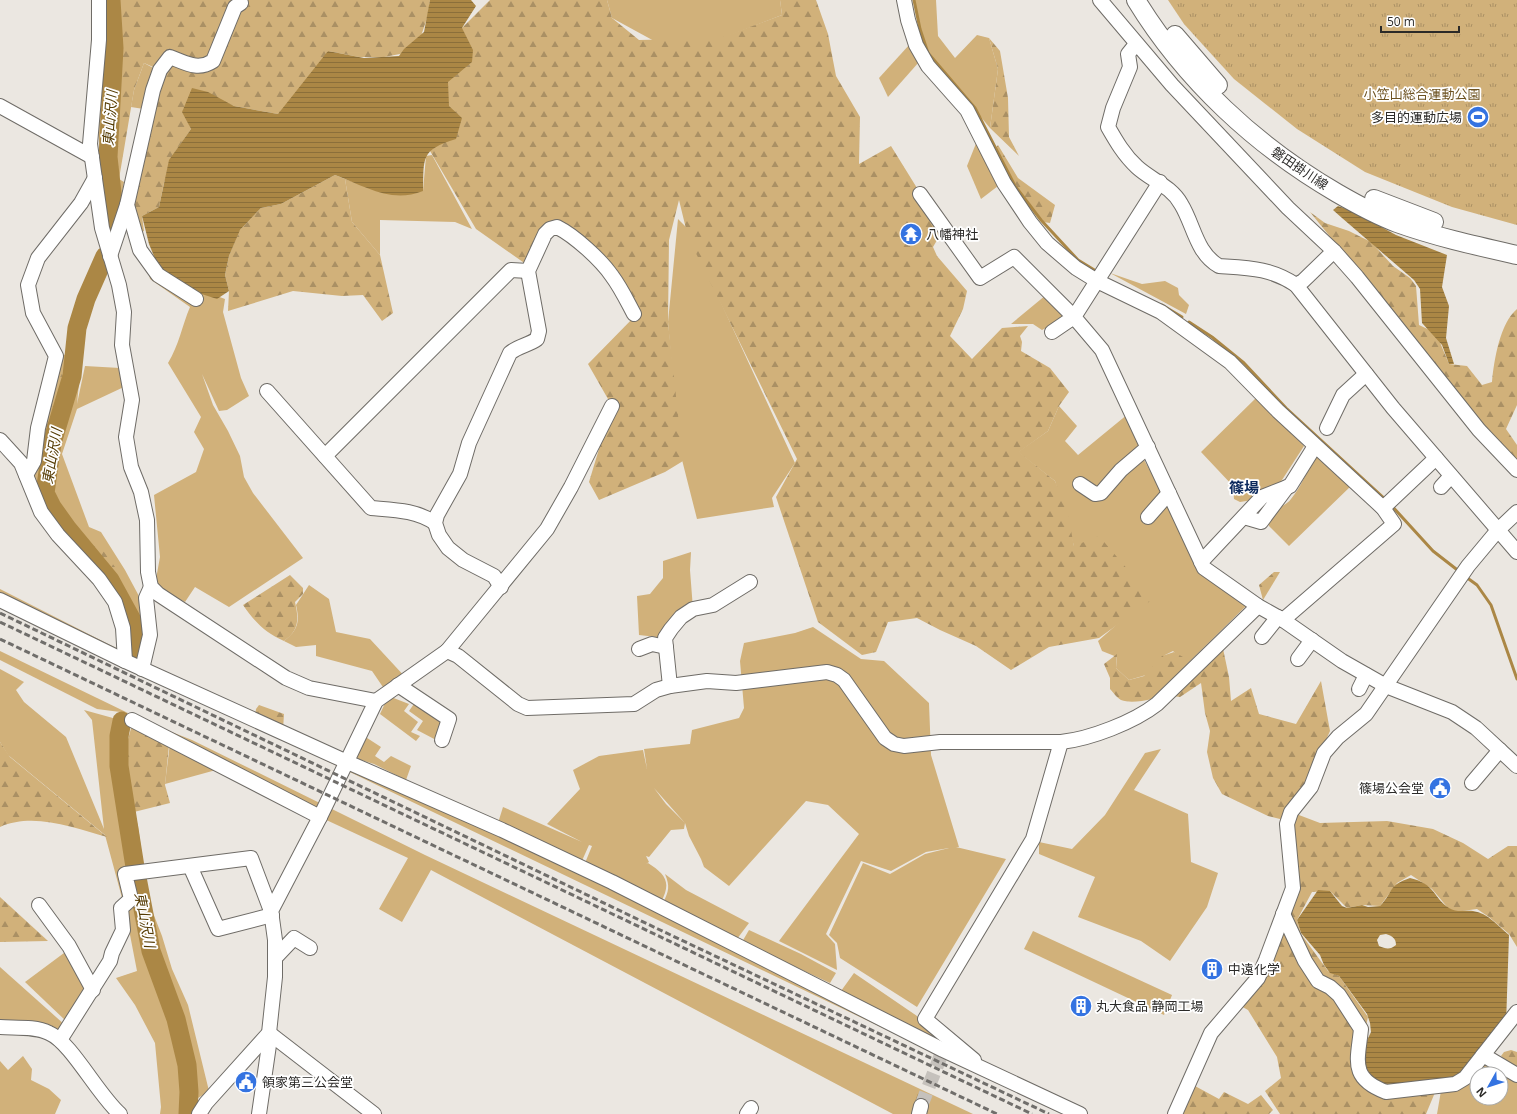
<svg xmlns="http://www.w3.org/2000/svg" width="1517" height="1114" font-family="'Open Sans','Noto Sans JP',sans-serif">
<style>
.green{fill:#d1b17a;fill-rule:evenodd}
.forest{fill:url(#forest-firs)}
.park{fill:url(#park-tufts)}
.water{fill:url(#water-rules);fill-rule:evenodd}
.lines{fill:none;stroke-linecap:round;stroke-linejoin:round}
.stream{stroke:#ab8745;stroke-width:3}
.river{stroke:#ab8745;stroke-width:19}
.minor-tunnel{stroke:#c5c1bc;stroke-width:14;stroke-dasharray:14 7;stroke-linecap:butt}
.minor-casing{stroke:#6f6c67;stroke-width:16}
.major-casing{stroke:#6f6c67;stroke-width:20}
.minor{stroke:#fff;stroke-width:14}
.major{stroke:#fff;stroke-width:18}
.rail{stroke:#706e6b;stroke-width:3;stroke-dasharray:6 3;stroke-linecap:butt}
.labels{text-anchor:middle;stroke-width:3.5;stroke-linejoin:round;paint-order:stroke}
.park-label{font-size:13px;fill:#6d5220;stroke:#fff}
.poi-label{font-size:13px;fill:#2b2a28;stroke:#fff;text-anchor:start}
.street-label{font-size:13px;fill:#2b2a28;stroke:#fff}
.water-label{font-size:14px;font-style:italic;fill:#543a02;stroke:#fff}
.quarter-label{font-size:15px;font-weight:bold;fill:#0a285c;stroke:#fff}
</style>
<defs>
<pattern id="forest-firs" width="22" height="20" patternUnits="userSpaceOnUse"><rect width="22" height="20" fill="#d1b17a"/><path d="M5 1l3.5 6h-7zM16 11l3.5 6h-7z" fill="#aa9064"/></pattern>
<pattern id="park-tufts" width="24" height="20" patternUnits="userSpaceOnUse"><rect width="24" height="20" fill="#d1b17a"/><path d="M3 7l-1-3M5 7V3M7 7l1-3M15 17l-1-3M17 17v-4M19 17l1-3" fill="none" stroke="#aa9064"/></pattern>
<pattern id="water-rules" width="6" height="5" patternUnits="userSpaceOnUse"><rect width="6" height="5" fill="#ab8745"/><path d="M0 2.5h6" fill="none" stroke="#8b6f3a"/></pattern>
</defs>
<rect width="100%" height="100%" fill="#ebe7e1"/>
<g class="green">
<path d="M607 0H780L782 15 720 39 656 42 612 18Z"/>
<path d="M914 0H936L938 36 955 58 977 35 989 38 998 69 990 128 928 53 920 29Z"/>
<path d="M910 44 919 62 888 97 879 78Z"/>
<path d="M144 63 159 71 150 110 131 107 134 90Z"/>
<path d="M977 141 998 186 981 199 967 166Z"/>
<path d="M432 155 472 229 455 222 380 220V255L352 222 345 179 356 183 423 191 426 156Z"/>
<path d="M678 219 686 227 795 463 772 498 774 507 697 519 679 448 668 322Z"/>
<path d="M147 263 190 286 225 299 223 312 241 378 249 396 227 410 219 411 202 374 213 405 228 431 240 456 244 477 253 493 303 558 229 607 195 587 185 602 160 589 156 579 160 557 154 495 196 472 204 449 194 432 201 417 168 363C179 345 182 326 190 307L150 279Z"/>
<path d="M1110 273 1142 284 1165 281 1178 288 1179 295 1189 305 1186 314Z"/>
<path d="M1046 295 1067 316 1042 330 1033 324H1011Z"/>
<path d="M77 353 81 362 77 404 85 366 120 368 126 386 77 409 62 454 89 527 101 532 125 570 140 598 143 622 139 660 561 860 937 1054 0 604V589L126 653 115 602 41 512 26 475 56 356Z"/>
<path d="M1257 397 1304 446 1271 497 1240 502 1234 499 1233 486 1201 452Z"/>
<path d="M1059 406 1077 426 1065 441 1078 455 1128 414 1143 458 1204 570 1247 605 1187 664 1173 651 1165 655 1146 675 1129 680 1116 668 1117 657 1102 651 1098 641 1148 597 1074 546 1055 481 1018 452 1048 431Z"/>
<path d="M1319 455 1352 485 1289 546 1269 526 1266 520C1271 508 1284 508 1291 499 1301 487 1307 472 1313 458Z"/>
<path d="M691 552 690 570 693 609 665 638 639 635 637 596 650 594 663 578V561Z"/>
<path d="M309 585 329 599 336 632 370 639 407 679 387 693 372 671 316 656V645L296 647 284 641C298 630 300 622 296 605Z"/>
<path d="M813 627 861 659 884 661 929 703 931 755 959 847H956L1006 859 917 1007 840 958 837 943 829 935 863 863 890 874 925 854 949 848 926 852 891 871 861 861 826 934 835 944 837 970 779 941 859 834 828 805 806 801 729 886 704 867 701 859 689 836 685 823 654 788 666 804 685 823 684 829 671 830 649 857 646 856 649 862 646 864 648 863C665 874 672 882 661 902L585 863 592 846 589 845 581 863 498 823 503 807 582 842 547 824 580 789 573 770 599 756 643 750 647 769 644 749 690 744 692 730 739 718 744 708 740 661 744 643 795 633Z"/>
<path d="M0 651 128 713 97 709 0 660Z"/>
<path d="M0 669 24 682 16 690 24 702 66 737 104 829 92 720 84 710 131 723 122 768 138 826 148 900 162 936 172 969 188 1005 209 1091 195 1100 193 1114H160L161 1107 155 1043 135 1005 116 978 137 971 125 909 105 835 8 755 0 742Z"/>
<path d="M391 697 409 704 404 711 418 722 411 732 420 736 416 741 380 714 387 699Z"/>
<path d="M416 701 446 720 438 741 417 730 423 721 409 711Z"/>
<path d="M149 723 192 740 425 855 973 1114H893L431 870 402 922 379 909 408 858 322 818Z"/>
<path d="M364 736 381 747 375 756 384 762 391 756 411 766 406 780 374 764 358 759 354 752Z"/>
<path d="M170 743 216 770 165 784Z"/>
<path d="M1161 749 1134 790 1188 814 1191 862 1218 873 1207 907 1170 961 1141 941 1078 917 1095 877 1039 854V842L1072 849 1105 815 1145 753Z"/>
<path d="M665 874 686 890 749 923 737 939 663 903C669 891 670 886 665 874Z"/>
<path d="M749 930 801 954 836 973 830 983 742 942Z"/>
<path d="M1033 931 1172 995 1164 1015 1024 949Z"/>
<path d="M68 950 89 993 66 1021 25 982Z"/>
<path d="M0 967 65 1025 62 1037 0 1026Z"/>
<path d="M854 973 917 1016 921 1023 939 1037 937 1043 841 991Z"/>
<path d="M23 1056 32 1069 31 1080 49 1089 61 1100 55 1114H0V1061L8 1070Z"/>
<path d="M1481 1058 1517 1078V1114H1437L1442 1085ZM1477 1074H1501V1098H1477Z"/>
</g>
<g class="forest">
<path d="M96 0H233L236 3 224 20 218 53 201 67 213 61 227 41 229 20 236 6 244 0H430L428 15 416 51 384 57H359L328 51 309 90 278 114 234 106 194 89 183 110 191 129 175 152 164 183 159 207 142 216 144 231 134 235 128 204 148 131 160 70 144 63 134 90 119 179 124 182 114 236 110 232 94 98 99 40Z"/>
<path d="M490 0H607L612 18 639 40 720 38 782 15 780 0H816L828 34 836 76 860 117 859 164 891 146 943 230 933 247 937 256 967 291 963 309 950 336 972 359 1002 328 1028 326 1020 336 1022 342 1021 351 1050 368 1069 392 1059 406 1048 431 1019 452 1055 481 1067 510 1074 546 1099 536 1153 599 1099 638 1049 647 1011 670 976 646 940 630 917 618 888 622 876 652 862 655 818 622 776 497 797 459 688 237 679 200 669 240 668 322 683 461 665 472 599 500 589 482 612 406 588 364 636 315 611 275 557 227 530 267 476 229 430 151 462 28Z"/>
<path d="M989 38 1000 51 1008 98 1009 137 1019 156 990 128 998 69Z"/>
<path d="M998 145 1018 178 1055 205 1050 223 1043 222 1021 193 994 150Z"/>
<path d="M335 175 345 179 352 222 380 255 393 313 382 321 363 295 342 296 293 291 228 311 229 291 225 275 229 256 239 231 261 208 281 204Z"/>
<path d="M1310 212 1325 223 1349 231 1371 242 1393 266 1410 278 1416 286 1419 325 1436 333 1449 364 1467 366 1482 385 1492 382C1494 360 1500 323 1517 309V405L1506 429 1517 445V462L1495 440Z"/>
<path d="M72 360 75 393 65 435 58 454 40 458C45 433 53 375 72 360Z"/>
<path d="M70 532 104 552 115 567 118 582 136 619 139 636 138 659 133 653 129 623Z"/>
<path d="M1274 572H1280L1263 600 1259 585Z"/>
<path d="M290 575 303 588V594L295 602C299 620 299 630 284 641 265 633 254 621 243 605Z"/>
<path d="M1222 644 1229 677 1231 701 1251 688 1259 714 1296 724 1321 681 1330 731 1307 782 1284 820 1268 816 1222 794 1213 778 1207 752 1210 731 1205 713 1201 683 1180 697C1162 694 1137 706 1121 700 1117 698 1113 692 1110 689V678L1104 664 1117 654 1116 668 1129 680 1144 676 1162 656 1174 652 1183 657 1192 670Z"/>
<path d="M259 705 284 714 283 730 255 717 256 709Z"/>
<path d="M133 723 169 745 165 785 170 803 134 812C124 776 120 759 133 723Z"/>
<path d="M0 742 10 757 107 837C74 828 34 812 0 827Z"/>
<path d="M1291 812 1320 823 1387 821 1433 829 1463 843 1488 859 1508 846H1517V947L1509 934 1489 917 1477 909 1455 912 1448 908 1432 889 1411 875 1397 883 1380 906 1362 905 1347 908 1330 891 1312 892 1297 920 1301 934 1328 971 1339 976 1368 1017C1363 1041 1355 1054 1370 1076L1436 1090 1426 1114H1280L1265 1091 1281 1078 1277 1057 1248 1010 1239 1005 1287 905Z"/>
<path d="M0 897 48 941 0 942Z"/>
<path d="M1511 1050 1517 1052V1070L1501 1056 1504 1052Z"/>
<path d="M1195 1086 1219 1099 1224 1092 1248 1104 1261 1095 1273 1110 1269 1114H1183Z"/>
</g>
<path class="park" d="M1168 0H1517V225L1452 207 1365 172 1297 129 1234 79 1184 24Z"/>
<g class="water">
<path d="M430 0H471L476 6 462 28 473 50 472 62 448 82 449 106 462 118 456 139C420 150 424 158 423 191 391 204 365 186 335 175L281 204 261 208 240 230 229 256 225 275 229 291 217 299 177 286 158 266 149 244 142 216 159 207 169 160 191 129 182 112 192 88 208 92 234 106 278 114 328 51 364 58 399 56 404 49 424 32Z"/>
<path d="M1338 206 1352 211 1396 235 1447 255 1442 287 1449 306 1446 338 1454 364H1449L1442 345 1422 323 1420 289 1414 280 1342 218 1333 210Z"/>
<path d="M1410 878C1436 884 1433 898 1449 908 1457 913 1465 910 1473 911 1488 913 1498 926 1509 935L1506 1025 1453 1082C1436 1083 1387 1091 1375 1080 1367 1073 1364 1063 1361 1053L1371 1032 1370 1023 1367 1014 1339 976 1330 973 1324 965 1320 955 1301 933 1297 920 1318 890 1330 891 1342 906 1347 908 1362 905 1368 907 1380 906C1395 890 1387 886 1410 878ZM1386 934C1392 936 1396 938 1396 945 1390 950 1386 949 1379 946L1377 940 1380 935Z"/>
</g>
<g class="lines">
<g class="stream">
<path d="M914 0 920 29 928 53 975 108 1015 186 1041 220 1078 260 1096 271"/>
<path d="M1162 305 1182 317"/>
<path d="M1189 322 1212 337 1244 363 1286 408 1386 500"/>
<path d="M38 484 45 493"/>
<path d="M1391 505 1433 551 1460 572"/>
<path d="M1466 577 1477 585 1491 605 1517 679"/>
<path d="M916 1103 919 1095"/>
</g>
<g class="river">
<path d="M111 0 114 48 108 157 115 220 112 235"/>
<path d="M105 256 86 299 77 328 72 376 52 443 45 493 52 507 67 528 110 580 133 622 136 660"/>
<path d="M122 721 119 736V766L135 867 151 951 176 1019 187 1065 189 1092 188 1114"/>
</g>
<path class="minor-tunnel" d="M921 1106 947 1040"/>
<g class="minor-casing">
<g id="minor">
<path d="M99 0V40L90 144 102 228 119 285 124 312 122 345 132 400 126 437 131 467 141 492 147 520 148 572 151 587 158 594 286 678 309 688 376 701"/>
<path d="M904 0 908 20 916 45 928 66 967 110 1004 183 1030 222 1047 243 1076 268 1097 281 1161 312 1230 362 1278 411 1383 508 1394 524 1283 620"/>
<path d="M1100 0 1172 85 1288 208 1334 251 1357 277 1479 430 1517 470"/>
<path d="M1136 44 1128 54 1130 67 1113 108 1108 127C1116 141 1124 155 1137 167 1151 180 1171 186 1181 204 1194 225 1196 253 1219 266 1249 268 1271 268 1296 285L1303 281 1334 251"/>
<path d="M0 106 92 157"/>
<path d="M1160 182 1074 317 1102 350 1204 568 1258 606 1283 620 1342 661 1386 686 1452 712 1476 728 1517 766"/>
<path d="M920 194 980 278 1014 257 1074 317 1052 332"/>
<path d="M110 256 127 205"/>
<path d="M1296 285 1393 408 1517 552"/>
<path d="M196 299 158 275 140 250 127 205 153 90 160 70 170 57C186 63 198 71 213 61L235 7 241 3"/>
<path d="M267 391 371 508C394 510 416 510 435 523"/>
<path d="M1327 428 1343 395 1366 374"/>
<path d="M0 440 21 463 41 512 58 535 99 579 115 602 123 628 125 661"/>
<path d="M325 456 511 270 528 271"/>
<path d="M26 475 34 461 38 428 56 356 33 313 28 285 38 258 81 203 95 178"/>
<path d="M1080 484 1095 494 1101 493 1121 470 1148 447"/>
<path d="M1441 487 1451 476"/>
<path d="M1383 508 1436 458"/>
<path d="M1148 517 1169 493"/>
<path d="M1244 517 1261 522 1287 487"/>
<path d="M1201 562 1262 497 1290 486 1315 446"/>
<path d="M501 587 494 576 463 560 448 548 439 535 435 523 437 515 460 474 469 443 510 353C518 346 529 345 537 339L539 331 528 271 545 234 550 229 557 227C575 236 601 260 612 276 621 288 627 301 634 314"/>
<path d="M0 600 125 661 345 761 502 830 612 882 943 1050 1080 1114"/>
<path d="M1262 637 1278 617"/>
<path d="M639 649 652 644 666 647"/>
<path d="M447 651 547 529 571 487 612 406"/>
<path d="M1298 659 1312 640"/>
<path d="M142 669 150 635 146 598 151 587"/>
<path d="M398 685 449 719 442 740"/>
<path d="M670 686 665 638 671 629 681 617 693 609 713 605 750 582"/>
<path d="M1359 689 1366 675"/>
<path d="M132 720 320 817"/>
<path d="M1472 783 1500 750"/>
<path d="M190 866 218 929 272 915"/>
<path d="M39 905 69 946 93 990"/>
<path d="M1283 914 1305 961 1318 981 1330 987 1339 995 1361 1029C1358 1060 1349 1078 1386 1092L1455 1084 1465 1078 1517 1012"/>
<path d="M275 958 294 938 310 948"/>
<path d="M0 1027C15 1028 35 1026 49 1033 71 1042 98 1095 120 1114"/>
<path d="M269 1033 374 1114"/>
<path d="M60 1040 110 961 112 953 123 930 121 908 131 899 125 874 251 858 271 911"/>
<path d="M1483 1055 1517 1075"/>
<path d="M974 1060 925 1019 1033 839 1061 742"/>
<path d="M199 1114 206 1103 269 1033 275 977V940L271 911 320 817 376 701 447 651 458 656 518 704 527 708 634 704 656 690 670 686 707 681 736 683 827 672 837 675 844 680 885 738 894 744 904 746 940 742H1061C1090 739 1134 722 1157 704L1258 606"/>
<path d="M259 1114 269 1045V1033"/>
<path d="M747 1114 751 1108"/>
<path d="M919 1114 921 1106"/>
<path d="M1175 1114 1211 1033 1258 978 1266 960 1293 888 1287 824 1291 812 1311 787 1324 753 1338 737 1366 714 1468 566 1498 530 1517 512"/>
</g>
</g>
<g class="major-casing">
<g id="major">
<path d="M1136 0C1185 80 1256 146 1337 193 1356 204 1376 215 1397 223 1436 237 1477 246 1517 255"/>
<path d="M1175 35 1218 85"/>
<path d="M1374 199 1434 222"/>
</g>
</g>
<use href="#minor" class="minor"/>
<use href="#major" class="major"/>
<g class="rail">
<path d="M0 613 658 929 1049 1114"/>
<path d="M0 622 1032 1114"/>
<path d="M0 639 997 1114"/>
</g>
</g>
<defs>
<g id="stadium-disc" transform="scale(1.15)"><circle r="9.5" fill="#3473e1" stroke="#fff"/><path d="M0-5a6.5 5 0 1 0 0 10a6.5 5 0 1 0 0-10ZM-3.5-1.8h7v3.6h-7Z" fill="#fff"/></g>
<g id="temple-disc" transform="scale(1.15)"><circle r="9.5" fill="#3473e1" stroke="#fff"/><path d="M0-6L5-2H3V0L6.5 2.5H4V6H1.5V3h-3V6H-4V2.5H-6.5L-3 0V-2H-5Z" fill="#fff"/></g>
<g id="civic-disc" transform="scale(1.15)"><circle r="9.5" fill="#3473e1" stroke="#fff"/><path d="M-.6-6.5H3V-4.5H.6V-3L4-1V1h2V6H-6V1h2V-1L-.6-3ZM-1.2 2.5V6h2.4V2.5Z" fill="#fff"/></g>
<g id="building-disc" transform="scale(1.15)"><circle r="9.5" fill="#3473e1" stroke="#fff"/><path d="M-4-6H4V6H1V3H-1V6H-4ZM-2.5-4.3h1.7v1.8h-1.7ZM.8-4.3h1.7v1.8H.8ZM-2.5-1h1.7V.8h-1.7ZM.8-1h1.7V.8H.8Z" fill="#fff"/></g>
</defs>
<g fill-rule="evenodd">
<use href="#stadium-disc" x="1478" y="117"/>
<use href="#temple-disc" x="911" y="234"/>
<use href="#civic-disc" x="1440" y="788"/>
<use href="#building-disc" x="1212" y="969"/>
<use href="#building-disc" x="1081" y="1006"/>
<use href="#civic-disc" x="246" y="1082"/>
</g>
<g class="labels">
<g class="park-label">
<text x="1422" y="99">小笠山総合運動公園</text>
</g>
<g class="poi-label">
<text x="1462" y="122" text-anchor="end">多目的運動広場</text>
<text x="926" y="239">八幡神社</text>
<text x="1424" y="793" text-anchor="end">篠場公会堂</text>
<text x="1228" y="974">中遠化学</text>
<text x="1096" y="1011">丸大食品 静岡工場</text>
<text x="262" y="1087">領家第三公会堂</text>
</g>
<g class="street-label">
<text transform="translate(1300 168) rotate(34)" y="5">磐田掛川線</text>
</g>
<g class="water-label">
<text transform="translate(110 118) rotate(-86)" y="5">東山沢川</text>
<text transform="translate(52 456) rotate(-80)" y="5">東山沢川</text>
<text transform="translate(145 920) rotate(79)" y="5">東山沢川</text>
</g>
<g class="quarter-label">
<text x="1244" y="493">篠場</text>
</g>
</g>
<g transform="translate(1489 1086) rotate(231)"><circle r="19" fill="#ffffff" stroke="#aaaaa9"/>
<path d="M0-3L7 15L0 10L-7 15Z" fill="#3473e1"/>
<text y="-6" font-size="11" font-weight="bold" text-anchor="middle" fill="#2b2a28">N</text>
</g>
<path d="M1381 26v6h78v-6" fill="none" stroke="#2b2a28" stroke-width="2"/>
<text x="1387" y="26" font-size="12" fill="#2b2a28" stroke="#ffffff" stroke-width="3" paint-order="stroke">50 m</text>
</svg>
